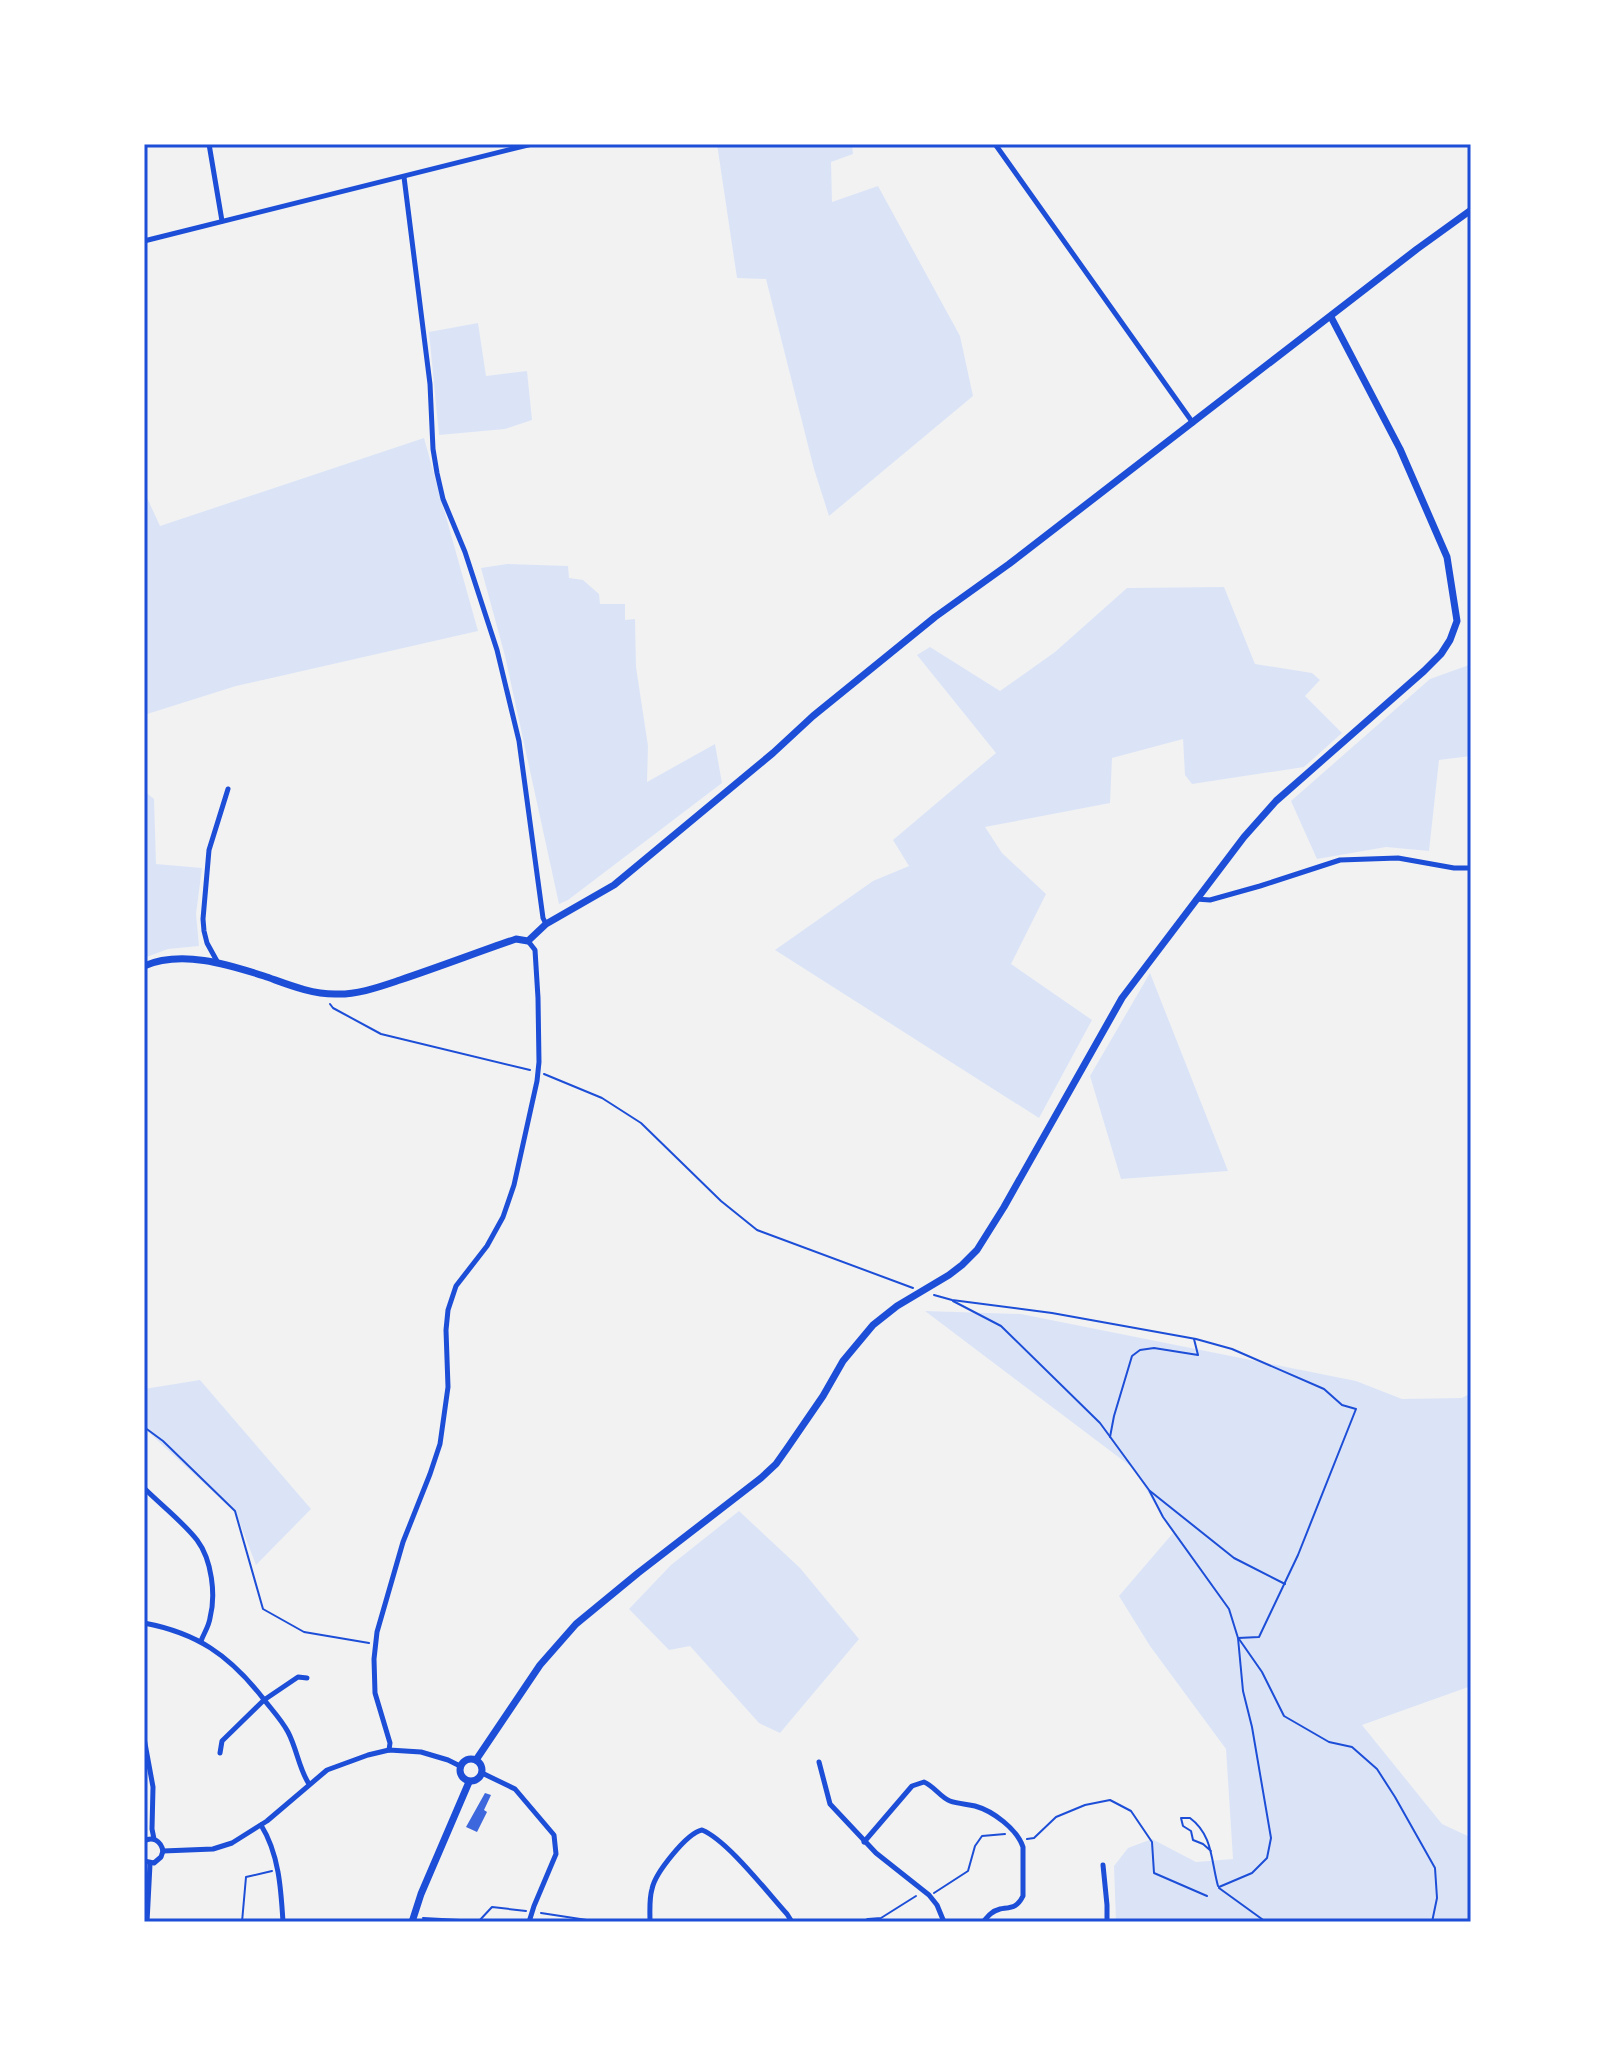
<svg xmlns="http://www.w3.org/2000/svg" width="1615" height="2066" font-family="'Sofia Sans Condensed',sans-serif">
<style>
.green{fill:#dbe4f7}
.building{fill:#3d67dc}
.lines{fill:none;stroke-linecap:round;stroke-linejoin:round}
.path{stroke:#1d4ed8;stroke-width:2}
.minor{stroke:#1d4ed8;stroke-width:5}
.tertiary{stroke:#1d4ed8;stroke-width:7}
.neatline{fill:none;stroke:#1d4ed8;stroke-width:3}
</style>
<rect width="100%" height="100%" fill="#f2f2f2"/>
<g class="green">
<path d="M717 144H852L853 154 831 162 832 202 878 186 960 336 973 396 829 516 814 469 766 279 737 278Z"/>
<path d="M478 323 486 376 527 371 532 420 505 429 439 435 429 332Z"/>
<path d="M424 438 478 631 236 686 144 715V491L160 526Z"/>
<path d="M507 564 568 566 569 578 583 580 599 594 600 604H625V620L635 619 636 667 648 746 647 782 715 744 722 783 568 900 559 904 505 656 481 568Z"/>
<path d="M1224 587 1255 664 1312 673 1320 680 1305 696 1342 733 1304 767 1192 784 1185 775 1183 739 1112 758 1110 803 985 827 1002 853 1046 894 1011 964 1092 1020 1039 1118 775 950 873 881 909 866 893 840 996 753 917 655 930 647 1000 691 1055 652 1127 588Z"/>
<path d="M1469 665H1471V756L1439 760 1429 851 1386 847 1317 859 1291 801 1430 679Z"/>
<path d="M144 791 154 799 156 864 202 868 196 914 199 946 168 949 144 958Z"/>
<path d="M1150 973 1228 1171 1121 1179 1090 1076Z"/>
<path d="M925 1311 1021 1314 1356 1381 1402 1399 1462 1398 1471 1393V1686L1362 1725 1442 1824 1470 1837 1471 1922H1116L1114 1866 1128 1848 1152 1839 1196 1862 1233 1859 1226 1749 1150 1646 1119 1596 1173 1533 1133 1468Z"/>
<path d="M200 1380 311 1509 256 1565 236 1513 144 1428V1389Z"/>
<path d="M739 1511 800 1568 859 1639 780 1733 759 1723 690 1646 669 1650 629 1609 671 1565Z"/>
</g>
<path class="building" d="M485 1793 491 1795 484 1810 487 1812 477 1832 466 1827Z"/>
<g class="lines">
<g class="path">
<path d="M330 1004 333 1008 381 1034 530 1070"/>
<path d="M544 1074 602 1098 641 1123 721 1201 757 1230 913 1288"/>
<path d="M934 1295 952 1300 1052 1313 1196 1339 1232 1349 1324 1389 1342 1405 1356 1409 1298 1555 1259 1637 1238 1638"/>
<path d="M953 1301 1001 1326 1100 1423 1149 1490 1163 1517 1229 1609 1238 1638 1243 1691 1252 1727 1271 1838 1267 1858 1252 1873 1219 1887"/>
<path d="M144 1427 163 1441 235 1511 263 1609 304 1632 369 1643"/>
<path d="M1110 1437 1114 1416 1132 1356 1140 1350 1154 1348 1198 1355 1194 1339"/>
<path d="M1150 1491 1234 1558 1285 1584"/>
<path d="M1239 1639 1262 1672 1284 1716 1329 1742 1352 1747 1377 1769 1395 1797 1435 1868 1437 1898 1432 1922"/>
<path d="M1027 1839 1034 1838 1056 1817 1085 1805 1110 1800 1131 1811 1152 1842 1154 1873 1207 1896"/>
<path d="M1211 1851 1203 1844 1193 1840 1191 1831 1183 1826 1181 1818H1190C1213 1835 1211 1861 1218 1886"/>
<path d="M1219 1888 1266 1922"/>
<path d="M934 1893 968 1871 975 1846 982 1836 1005 1834"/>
<path d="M541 1913 600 1922"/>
<path d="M423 1918 479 1921 492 1907 526 1911"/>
<path d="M242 1922 246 1877 272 1871"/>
<path d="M861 1922 868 1919 881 1918 916 1896"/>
</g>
<g class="minor">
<path d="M209 144 222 221"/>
<path d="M995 144 1193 423"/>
<path d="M404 177 430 384 433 449 437 473 443 499 465 552 497 650 519 741 543 918 546 924"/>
<path d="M144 241 532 144"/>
<path d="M1196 899 1210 900 1260 886 1340 860 1398 858 1454 868H1471"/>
<path d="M218 963 207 943 204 931 203 919 209 850 228 789"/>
<path d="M144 1488C161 1505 182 1521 197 1540 212 1560 216 1595 210 1618 209 1626 204 1633 201 1641"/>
<path d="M144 1623C197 1633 229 1655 262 1697 271 1709 281 1719 288 1732 297 1749 299 1769 309 1784"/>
<path d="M144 1738 153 1787 152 1829 154 1839"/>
<path d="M389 1750 390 1743 375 1693 374 1659 377 1632 403 1542 430 1474 440 1444 448 1387 446 1330 448 1310 456 1286 487 1246 503 1217 514 1185 537 1081 539 1062 538 998 535 950 528 941"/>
<path d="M220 1753 222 1741 264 1700 298 1677 307 1678"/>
<path d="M819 1762 830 1804 876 1853 929 1895 937 1905 944 1922"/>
<path d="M482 1773 515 1789 554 1835 556 1854 534 1906 529 1922"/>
<path d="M261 1825C279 1854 281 1889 283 1922"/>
<path d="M144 1841C153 1836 161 1841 163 1851"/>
<path d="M864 1842 912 1786 924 1782C934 1786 940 1797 950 1801 958 1804 967 1804 975 1806 993 1811 1017 1829 1023 1847V1896C1017 1908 1012 1907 1000 1909 992 1911 988 1916 983 1922"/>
<path d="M163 1851 213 1849 232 1843 267 1821 327 1770 368 1755 389 1750 421 1752 448 1760 460 1766"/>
<path d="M144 1861 154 1863 161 1857 163 1851"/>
<path d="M1103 1865 1107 1905V1922"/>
<path d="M147 1922 150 1864"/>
<path d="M650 1922C650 1911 649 1899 652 1889 655 1873 687 1833 702 1830 727 1840 767 1892 787 1914L792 1922"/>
</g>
<g class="tertiary">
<path d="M144 966C181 950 227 964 264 976 287 984 310 994 335 994 357 995 379 987 400 980 439 967 478 952 516 939L528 941 546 924 614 885 773 753 813 716 935 617 1009 564 1417 249 1471 210"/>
<circle cx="471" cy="1770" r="11"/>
<path d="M476 1760 540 1665 576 1624 638 1573 761 1478 776 1464 788 1447 823 1396 843 1361 873 1325 897 1306 949 1275 962 1265 977 1250 1004 1207 1122 998 1244 837 1276 801 1424 671 1441 654 1450 640 1457 621 1447 557 1400 449 1331 317"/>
<path d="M412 1922 421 1894 469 1782"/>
</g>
</g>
<rect width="1615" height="2066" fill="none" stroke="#ffffff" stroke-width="292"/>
<rect x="146" y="146" width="1323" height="1774" class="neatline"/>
</svg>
